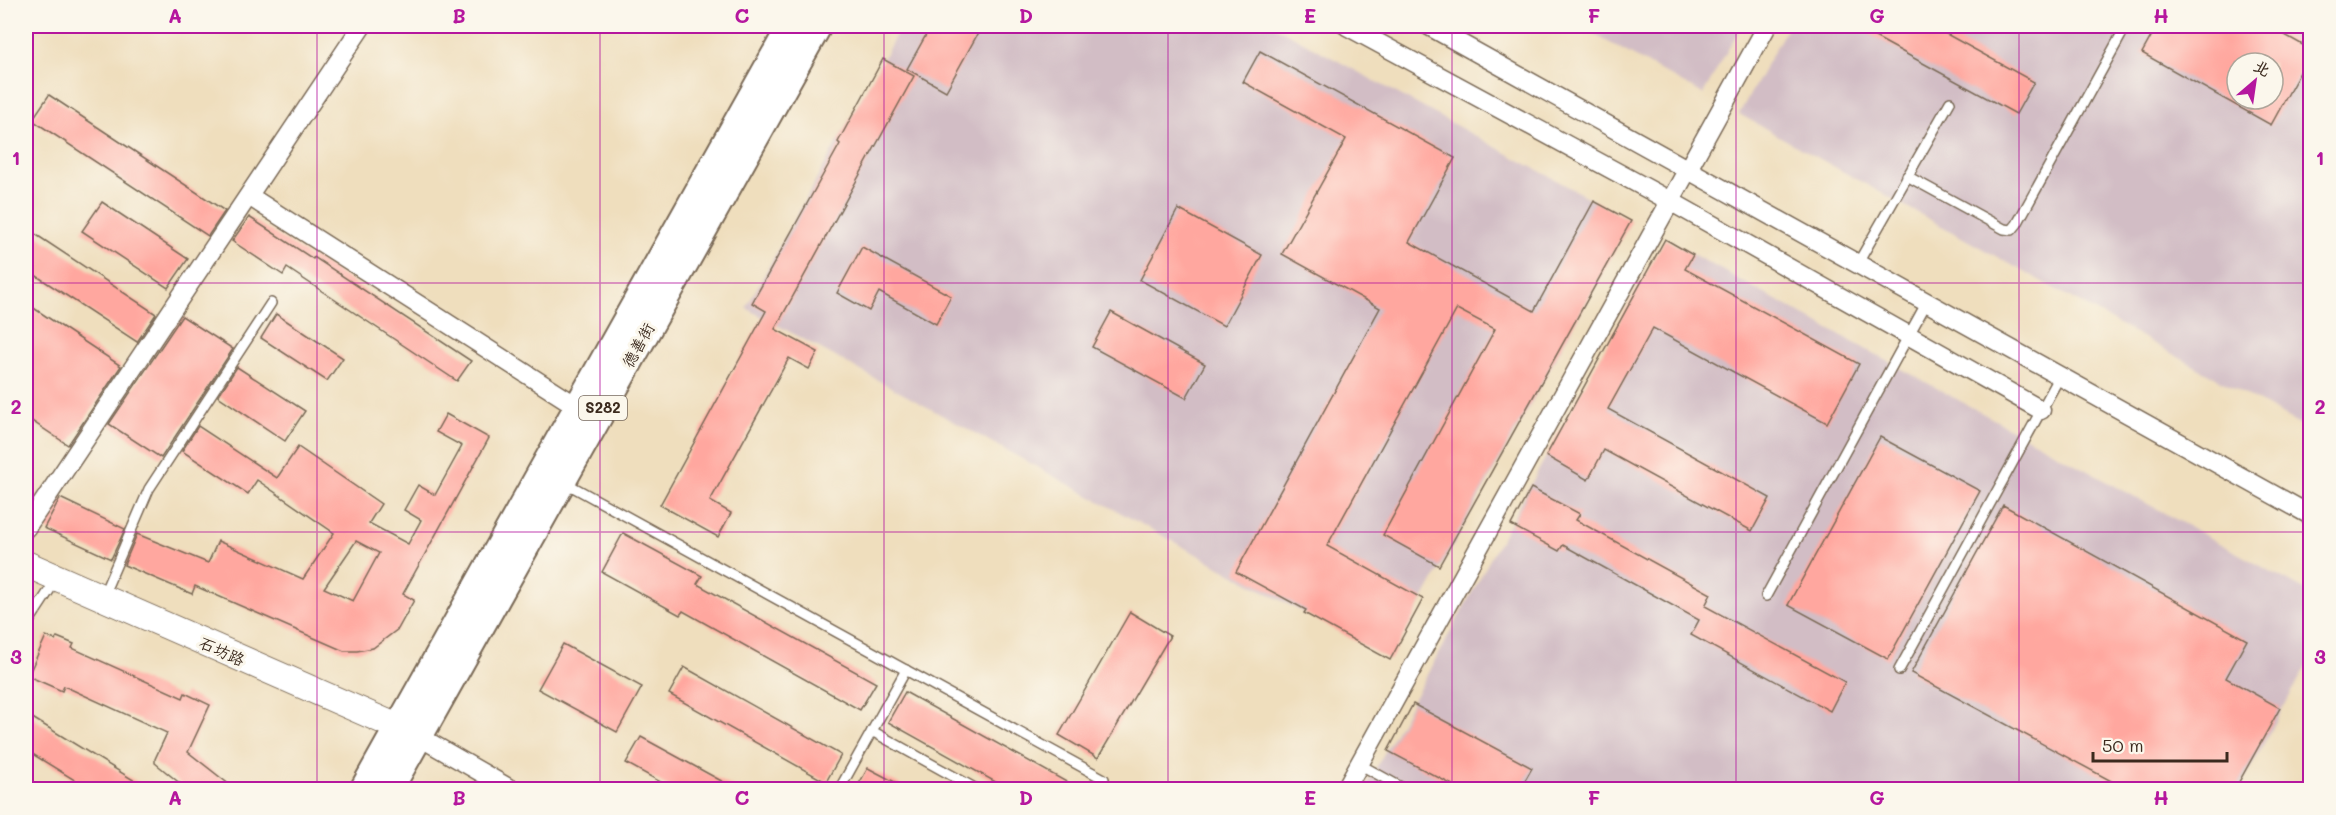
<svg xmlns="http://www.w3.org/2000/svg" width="2336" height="815" font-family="Mali,'LXGW WenKai TC',sans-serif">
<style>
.industrial{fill:#d2bdc5;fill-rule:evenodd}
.building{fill:#ffa79f;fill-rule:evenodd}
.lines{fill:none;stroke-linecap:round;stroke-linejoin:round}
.lane-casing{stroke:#7a6956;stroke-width:12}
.street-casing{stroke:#7a6956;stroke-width:21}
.secondary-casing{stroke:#7a6956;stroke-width:28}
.primary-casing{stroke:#7a6956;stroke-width:32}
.lane{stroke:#fff;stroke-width:9}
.street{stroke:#fff;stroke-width:18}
.secondary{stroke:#fff;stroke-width:26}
.primary{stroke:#fff;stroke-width:28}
.grid{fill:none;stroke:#b5179e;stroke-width:1.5;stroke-opacity:0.55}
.labels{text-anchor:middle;stroke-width:6;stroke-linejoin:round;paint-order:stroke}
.shield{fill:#fbf7ec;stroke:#75685c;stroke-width:1.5}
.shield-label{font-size:15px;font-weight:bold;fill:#3b2a1e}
.street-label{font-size:16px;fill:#3b2a1e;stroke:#fbf7ec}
.neatline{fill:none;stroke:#b5179e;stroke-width:2}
.grid-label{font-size:20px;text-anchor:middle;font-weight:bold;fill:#b5179e}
</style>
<rect width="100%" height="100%" fill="#fbf7ec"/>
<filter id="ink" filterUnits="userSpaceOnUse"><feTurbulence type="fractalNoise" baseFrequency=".0167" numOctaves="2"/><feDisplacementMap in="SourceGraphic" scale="12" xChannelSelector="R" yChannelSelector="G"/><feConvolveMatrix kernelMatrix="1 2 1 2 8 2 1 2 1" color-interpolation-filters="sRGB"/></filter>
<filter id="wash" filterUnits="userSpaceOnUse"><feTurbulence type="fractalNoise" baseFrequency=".008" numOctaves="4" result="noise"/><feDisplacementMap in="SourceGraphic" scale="24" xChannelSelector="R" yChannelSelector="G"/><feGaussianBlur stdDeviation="1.35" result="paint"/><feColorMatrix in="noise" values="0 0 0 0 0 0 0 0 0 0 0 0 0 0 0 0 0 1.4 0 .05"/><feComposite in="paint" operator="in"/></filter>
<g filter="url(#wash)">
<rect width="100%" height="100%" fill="#efdebd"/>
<g class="industrial">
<path d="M901 26H1274L1631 221 1390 660 746 308Z"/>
<path d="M1579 26H1741L1703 94Z"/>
<path d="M1788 26H2310V430L1739 114ZM2237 63H2273V99H2237Z"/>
<path d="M1665 239 2310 593V659L2239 789 1364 790Z"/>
</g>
<g id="blocks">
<g class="building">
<path d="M931 26H982L946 91 907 69Z"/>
<path d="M1855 26H1932L2034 82 2016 114Z"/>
<path d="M2157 26H2269L2310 49V54L2271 125 2142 53ZM2237 63H2273V99H2237Z"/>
<path d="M1260 51 1455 158 1409 242 1534 311 1594 201 1631 221 1439 566 1383 535 1495 329 1457 309 1327 546 1423 599 1390 660 1304 613 1306 610 1236 572 1380 308 1282 254 1346 139 1243 82Z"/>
<path d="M883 59 914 76 775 329 818 352 809 369 789 358 710 501 731 513 718 537 660 505 766 311 752 303 840 144 838 142Z"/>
<path d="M49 95 225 211 208 236 32 120Z"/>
<path d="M102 202 188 259 168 288 82 231Z"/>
<path d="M1178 209 1262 255 1224 326 1140 280Z"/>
<path d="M249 217 313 259 314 257 471 361 457 381 287 268 283 275 232 241Z"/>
<path d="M26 228 156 314 137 342 26 269Z"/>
<path d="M1665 239 1693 255 1685 269 1859 364 1827 423 1653 328 1608 409 1770 498 1752 531 1604 450 1588 480 1546 456Z"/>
<path d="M862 247 951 296 936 324 879 292 869 311 837 293Z"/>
<path d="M26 303 121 366 68 445 26 417Z"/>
<path d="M1111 312 1205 364 1186 398 1092 347Z"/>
<path d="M276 314 343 358 327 381 261 338Z"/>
<path d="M182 316 233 349 161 458 109 424Z"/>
<path d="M237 367 305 411 285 441 218 396Z"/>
<path d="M446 414 489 438 403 594 414 600 398 629 373 648 357 651H344L195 586 192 594 124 565 137 534 208 563 218 541 303 579 334 533 257 480 248 494 182 451 198 426 277 478 298 447 381 504 369 523 408 544 421 520 404 510 418 485 435 495 462 446 436 432ZM356 541 379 553 353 601 324 588Z"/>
<path d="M1880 437 1980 491 1888 659 1788 605Z"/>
<path d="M1531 488 1580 514 1576 520 1711 594 1705 606 1845 682 1830 711 1691 635 1699 620 1563 545 1559 551 1511 525Z"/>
<path d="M60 498 125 529 111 559 44 528Z"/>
<path d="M2003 505 2247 640 2226 678 2280 708 2235 789H2126L1911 673Z"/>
<path d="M623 533 702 576 697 584 876 683 860 710 683 611 680 615 602 572Z"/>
<path d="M1130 612 1170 636 1098 758 1059 735Z"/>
<path d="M46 636 55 640 57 637 74 644 72 648 183 698 185 693 210 705 188 752 235 789H187L155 763V759L167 733 64 686 62 691 28 676Z"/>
<path d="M563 644 642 687 617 732 538 689Z"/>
<path d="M684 667 841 755 826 782 669 694Z"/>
<path d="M905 692 1079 789H1008L888 722Z"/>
<path d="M1413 704 1532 768 1520 789H1460L1388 751Z"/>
<path d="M26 714 148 789H89L26 750Z"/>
<path d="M641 737 696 767 736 789H673L626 763Z"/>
<path d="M868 768 908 789H856Z"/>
</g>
</g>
</g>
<g filter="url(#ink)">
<use href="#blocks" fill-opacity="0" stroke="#7a6956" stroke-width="1.5"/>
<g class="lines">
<g class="lane-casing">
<g id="lane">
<path d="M1453 39 1461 26"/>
<path d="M1907 176 2004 229 2012 230 2017 224 2126 26"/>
<path d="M1858 263 1950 102"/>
<path d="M564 482 1104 779 1098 790"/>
<path d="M103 596 149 489 271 303"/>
<path d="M1766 596 1927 302"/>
<path d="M26 626 56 580"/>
<path d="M1899 670 2060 376"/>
<path d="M872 731 978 790"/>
<path d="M1359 764 1406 790"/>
<path d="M839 790 906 670"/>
</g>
</g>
<g class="street-casing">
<g id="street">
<path d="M1347 26 1670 201 2041 410"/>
<path d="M1429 26 2310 515"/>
<path d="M249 196 578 407"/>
<path d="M26 528 362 26"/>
<path d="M418 736 512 790"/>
<path d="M1345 790 1767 26"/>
</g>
</g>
<g class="secondary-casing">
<path id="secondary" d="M26 564 418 736"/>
</g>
<g class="primary-casing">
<g id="primary">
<path d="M364 790 792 26"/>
<path d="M388 790 817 26"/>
</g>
</g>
<use href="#lane" class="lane"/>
<use href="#street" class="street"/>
<use href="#secondary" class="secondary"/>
<use href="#primary" class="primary"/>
</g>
</g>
<path class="grid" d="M317 26V790M600 26V790M884 26V790M1168 26V790M1452 26V790M1736 26V790M2019 26V790M26 283H2310M26 532H2310"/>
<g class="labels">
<rect class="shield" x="579" y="396" width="48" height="24" rx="4.5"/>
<g class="shield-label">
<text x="603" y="413">S282</text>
</g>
<g class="street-label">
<text transform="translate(638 345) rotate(-61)" y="6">德善街</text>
<text transform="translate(222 651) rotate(24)" y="6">石坊路</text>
</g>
</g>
<rect width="2336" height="815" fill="none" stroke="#fbf7ec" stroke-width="66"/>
<g transform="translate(2255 81) rotate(29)"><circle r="28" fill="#fbf7ec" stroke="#aea59a" stroke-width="1.5"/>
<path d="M0-4.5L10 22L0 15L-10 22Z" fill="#b5179e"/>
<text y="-9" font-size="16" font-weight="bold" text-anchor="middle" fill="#3b2a1e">北</text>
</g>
<path d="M2093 752v9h134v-9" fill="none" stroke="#3b2a1e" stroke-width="3"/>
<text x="2102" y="752" font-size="18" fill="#3b2a1e" stroke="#fbf7ec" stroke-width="4.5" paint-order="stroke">50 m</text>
<rect x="33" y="33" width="2270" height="749" class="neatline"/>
<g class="grid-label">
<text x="175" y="23">A</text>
<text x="459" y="23">B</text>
<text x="742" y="23">C</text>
<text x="1026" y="23">D</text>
<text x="1310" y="23">E</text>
<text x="1594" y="23">F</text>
<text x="1877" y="23">G</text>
<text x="2161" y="23">H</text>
<text x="16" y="165">1</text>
<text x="2320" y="165">1</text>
<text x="16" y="414">2</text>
<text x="2320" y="414">2</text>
<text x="16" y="664">3</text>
<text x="2320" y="664">3</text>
<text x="175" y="805">A</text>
<text x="459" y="805">B</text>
<text x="742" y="805">C</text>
<text x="1026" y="805">D</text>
<text x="1310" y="805">E</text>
<text x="1594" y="805">F</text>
<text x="1877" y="805">G</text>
<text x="2161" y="805">H</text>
</g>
</svg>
